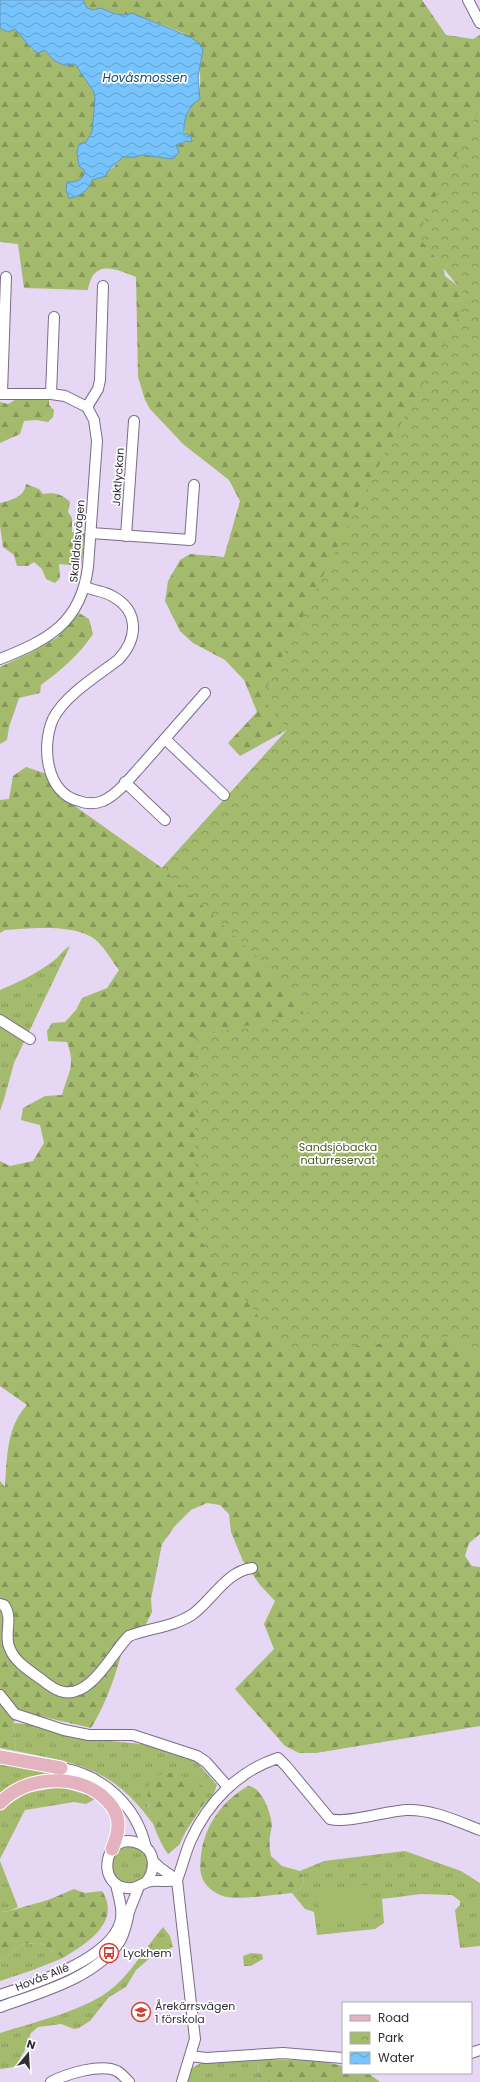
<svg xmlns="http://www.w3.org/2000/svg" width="480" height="2082" font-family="Poppins,sans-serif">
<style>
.grass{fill:url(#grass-tufts)}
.forest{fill:url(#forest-firs)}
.park{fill:url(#park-crowns)}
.pitch{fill:#a4ba6c}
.water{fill:url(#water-waves);stroke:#6296c0}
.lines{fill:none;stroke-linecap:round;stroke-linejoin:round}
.minor-casing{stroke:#7a6c86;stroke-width:12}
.major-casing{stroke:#fff;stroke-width:15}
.minor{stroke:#fff;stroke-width:10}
.major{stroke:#e5b2c0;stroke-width:13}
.labels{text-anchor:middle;stroke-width:3.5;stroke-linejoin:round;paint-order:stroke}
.street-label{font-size:11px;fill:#302b35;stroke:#fff}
.park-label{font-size:11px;fill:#4b5a20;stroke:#fff}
.poi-label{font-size:11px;fill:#302b35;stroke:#fff;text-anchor:start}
.water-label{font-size:12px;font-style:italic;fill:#124d71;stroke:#fff}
</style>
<defs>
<pattern id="grass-tufts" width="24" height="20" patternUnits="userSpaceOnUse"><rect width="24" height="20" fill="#a4ba6c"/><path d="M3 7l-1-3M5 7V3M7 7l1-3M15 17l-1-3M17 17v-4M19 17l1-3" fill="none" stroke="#86975a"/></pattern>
<pattern id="forest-firs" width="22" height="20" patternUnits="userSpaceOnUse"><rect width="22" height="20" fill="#a4ba6c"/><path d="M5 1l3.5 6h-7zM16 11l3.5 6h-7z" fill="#86975a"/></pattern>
<pattern id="park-crowns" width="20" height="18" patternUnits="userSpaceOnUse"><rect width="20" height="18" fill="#a4ba6c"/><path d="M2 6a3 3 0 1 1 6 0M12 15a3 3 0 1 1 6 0" fill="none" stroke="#86975a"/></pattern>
<pattern id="water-waves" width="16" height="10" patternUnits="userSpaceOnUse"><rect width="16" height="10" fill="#77c4fc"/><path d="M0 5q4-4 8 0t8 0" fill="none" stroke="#629fcd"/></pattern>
</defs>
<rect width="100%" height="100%" fill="#e6d8f4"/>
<g class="grass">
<path d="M70 946 14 1063 5 1096 6 1085 0 1081V990C19 982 36 974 52 962 60 957 61 951 70 946Z"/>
<path d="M13 1723 28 1724 77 1738 142 1744 195 1760 217 1785 214 1793 201 1810 207 1799 150 1784 148 1805 153 1824C113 1768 80 1764 16 1751Z"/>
<path d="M0 1763 65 1774C41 1775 19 1778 0 1793Z"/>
<path d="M60 1787 88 1795 95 1799 86 1804 74 1802 25 1810 0 1859V1810L27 1793Z"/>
<circle cx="130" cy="1865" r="18"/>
<path d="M405 1851 461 1871 480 1883V1946L460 1948 455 1910 460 1905V1901L452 1895 421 1894 382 1899 384 1923 375 1929 317 1935 314 1912 305 1909 292 1893 302 1887 304 1880 300 1871 324 1861Z"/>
<path d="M0 1861 18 1907 9 1911 0 1912Z"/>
<path d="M163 1927 170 1936 173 1947 150 1958 136 1970 126 1987 109 1997 90 2021 79 2028 74 2029 61 2024 38 2027 31 2033 24 2052 15 2067 0 2069V2033C34 2022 89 2010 115 1986 133 1970 147 1946 163 1927Z"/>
<path d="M40 1943 63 1958 33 1970 0 1981V1962L23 1944Z"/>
<path d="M259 2059 258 2082H186L192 2068 201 2063Z"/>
</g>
<g class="forest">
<path d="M83 0H422L446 35 473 39 480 35V250L443 264 445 276 466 292 472 304 480 1054V1534L469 1543 465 1556 472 1566 480 1567V1726L316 1753H299L285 1746 235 1689 274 1649 264 1624 275 1601 260 1585 243 1561 231 1532 229 1514 220 1505 207 1503 191 1510 175 1526 162 1544 151 1599 152 1612 145 1626 127 1634C118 1667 109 1699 91 1728L23 1712 13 1723 16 1751 0 1748V1481L5 1487C7 1460 6 1427 27 1405L0 1386V1161L10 1166 33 1161 44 1143 40 1125 21 1120 23 1108 45 1096 62 1095C68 1072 76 1067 67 1042L48 1041 47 1031 52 1023 65 1022 76 1010 82 998 107 988 119 970C112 961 106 950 98 942 80 923 29 928 5 930L0 933V800L9 799 13 776 26 767 50 775 58 794 162 868 287 730 240 756 228 743 257 712 244 680 225 660 193 643 180 631 165 601 168 581 180 560 190 554 224 557 240 501 229 480 183 444 150 409 145 400 138 377 136 277C114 268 93 259 88 290L24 288 18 244 0 242V28L8 32 15 29 28 42 32 50H45L55 61 64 65 75 64 94 92 95 99 92 132 86 142 79 144 77 152 79 166 85 171 84 177 66 190 69 198C80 197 89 190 92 180L113 168 123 157H135L142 155 172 159 175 146 186 141 192 142C170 118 199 108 200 85 201 74 198 70 202 57L183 33 132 13C119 18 118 13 107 11 100 9 93 10 87 8Z"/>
<path d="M49 396V405L54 410 53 417 48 422 36 420 24 421 20 434 0 443V402L8 404 20 397Z"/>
<path d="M26 484 39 489 43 494C54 492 62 494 70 502L68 512 72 518V532L85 533 81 566 59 564 60 578 55 583 46 579 42 569 34 562 28 566H17L14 555 3 547 0 526V503C11 500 24 498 26 484Z"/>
<path d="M79 613 89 619 93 634C80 654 60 671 41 685L40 693 19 698 9 727 7 740 0 744V667L32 652 58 637Z"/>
<path d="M0 1081 6 1085 5 1096 0 1111Z"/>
<path d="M172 1773 185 1777 203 1787 207 1799 186 1831 179 1845 168 1854C157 1839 134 1786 159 1775 163 1774 168 1773 172 1773Z"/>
<path d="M248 1786C262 1787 270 1811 272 1824 272 1828 270 1833 270 1837 269 1843 270 1850 271 1856L282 1866 300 1871 304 1880 302 1887 292 1893C278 1894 234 1901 223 1896 203 1888 198 1876 201 1856 204 1826 222 1801 248 1786Z"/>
<path d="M74 1889 85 1893 102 1891C122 1922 86 1944 63 1958L40 1943 23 1944 0 1962V1912L9 1911 48 1900Z"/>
<path d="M259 2059 321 2061 343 2066V2073H368L380 2082H258Z"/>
</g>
<g class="park">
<path d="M480 107V1364L452 1336 340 1348 283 1349 196 1235 194 1037 314 1011 162 868 288 729 261 698 386 451 468 299 417 235Z"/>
<path d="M251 1953 262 1954 263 1959 251 1966H244L243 1956Z"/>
</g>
<path class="pitch" d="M371 1885 374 1916 320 1921 317 1890Z"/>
<path class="water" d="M0 0H83L87 8 94 10 100 8C112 12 119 18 132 13L190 37 199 43 203 50 198 77 200 99C188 106 183 120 184 133L191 136 192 142 186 141 176 146 179 152 173 159 142 155 135 157H123L107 172 106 176 92 180C89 190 80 197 69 198L66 190 67 182C76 182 83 181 85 171L79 166 77 152 79 144 86 142 92 132 95 99 94 92 75 64 64 65 55 61 45 50 38 53C30 49 22 36 15 29L8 32 0 28Z"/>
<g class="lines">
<g class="minor-casing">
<g id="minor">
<path d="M468 0 480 23"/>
<path d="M2 393 6 277"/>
<path d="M0 394H51L65 396 87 407 94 420 97 441 88 567C81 623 48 640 0 659"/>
<path d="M51 394 54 317"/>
<path d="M87 407 98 389 100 380 103 286"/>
<path d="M91 533 190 540 194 485"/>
<path d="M126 536 134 421"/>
<path d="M86 587C94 591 104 591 112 596 140 611 138 639 118 660 98 675 64 696 53 719 41 746 46 793 79 801 87 804 95 804 103 801 118 794 130 778 141 766 162 742 184 717 205 693"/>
<path d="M165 739 224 795"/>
<path d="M125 782 165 820"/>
<path d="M0 1020 30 1039"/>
<path d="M0 1604 4 1605C14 1619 3 1635 10 1649 15 1662 30 1671 41 1679 47 1684 56 1691 64 1692 92 1697 113 1651 129 1636 149 1628 174 1627 193 1614 212 1600 227 1571 252 1568"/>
<path d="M0 1695 15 1714 64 1730 89 1735H133L197 1756 206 1762 228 1787"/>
<path d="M61 1768C103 1775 137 1806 146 1848"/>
<path d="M153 1861 159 1867 177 1880 195 2039 182 2082"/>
<path d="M177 1880C182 1867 185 1854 190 1842 207 1803 238 1771 278 1758L286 1766 330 1819C346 1824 386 1811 406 1810 432 1809 457 1821 480 1830"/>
<path d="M146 1882C156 1870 156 1851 140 1844 103 1827 93 1892 133 1888 138 1887 142 1884 147 1882 157 1879 167 1883 177 1880"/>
<path d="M0 1995C33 1984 109 1960 120 1923 124 1910 118 1896 116 1884"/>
<path d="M0 2007C39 1993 96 1978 120 1941 125 1932 127 1922 129 1912 132 1903 136 1895 139 1886"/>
<path d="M471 2053 480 2050"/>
<path d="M191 2056 206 2058 283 2053 343 2058"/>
<path d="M51 2082C66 2074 101 2063 117 2071 122 2074 125 2078 129 2082"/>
</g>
</g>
<g class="major-casing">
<g id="major">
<path d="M0 1757 61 1768"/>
<path d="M0 1803C25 1777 72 1773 101 1795 108 1801 115 1808 117 1817 120 1828 116 1839 112 1849"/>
</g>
</g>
<use href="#minor" class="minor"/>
<use href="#major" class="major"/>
</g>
<defs>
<g id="bus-ring" transform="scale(1)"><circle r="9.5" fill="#fff" stroke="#d04334" stroke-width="1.5"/><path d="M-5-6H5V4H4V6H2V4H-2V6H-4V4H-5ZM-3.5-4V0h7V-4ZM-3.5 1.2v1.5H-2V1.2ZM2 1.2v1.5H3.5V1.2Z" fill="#d04334"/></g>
<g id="school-ring" transform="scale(1)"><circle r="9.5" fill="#fff" stroke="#d04334" stroke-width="1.5"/><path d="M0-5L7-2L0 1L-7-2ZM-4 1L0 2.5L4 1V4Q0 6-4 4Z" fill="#d04334"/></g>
</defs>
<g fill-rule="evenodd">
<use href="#bus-ring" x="109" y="1953"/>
<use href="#school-ring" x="141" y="2012"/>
</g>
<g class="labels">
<g class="street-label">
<text transform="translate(118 477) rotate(-86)" y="4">Jaktlyckan</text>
<text transform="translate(77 541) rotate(-85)" y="4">Skalldalsvägen</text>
<text transform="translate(42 1977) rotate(-22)" y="4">Hovås Allé</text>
</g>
<g class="park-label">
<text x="338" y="1151">Sandsjöbacka<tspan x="338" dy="13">naturreservat</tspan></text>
</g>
<g class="poi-label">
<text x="123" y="1957">Lyckhem</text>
<text x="155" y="2010">Årekärrsvägen<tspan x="155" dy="13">1 förskola</tspan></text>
</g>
<g class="water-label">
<text x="145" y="82">Hovåsmossen</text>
</g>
</g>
<rect x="342" y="2002" width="130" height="72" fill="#ffffff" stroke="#acaaae"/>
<rect x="350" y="2015" width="20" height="6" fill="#e5b2c0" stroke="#acaaae"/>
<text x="378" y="2022" font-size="12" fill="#302b35">Road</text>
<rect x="350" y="2032" width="20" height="12" fill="url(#park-crowns)" stroke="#acaaae"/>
<text x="378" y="2042" font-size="12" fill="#302b35">Park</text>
<rect x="350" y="2052" width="20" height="12" fill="url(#water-waves)" stroke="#acaaae"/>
<text x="378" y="2062" font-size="12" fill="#302b35">Water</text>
<g transform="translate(28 2054) rotate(18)" stroke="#ffffff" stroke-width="3" paint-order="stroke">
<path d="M0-3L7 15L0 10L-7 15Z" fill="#302b35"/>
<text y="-6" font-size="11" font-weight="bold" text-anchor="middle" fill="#302b35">N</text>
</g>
</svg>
